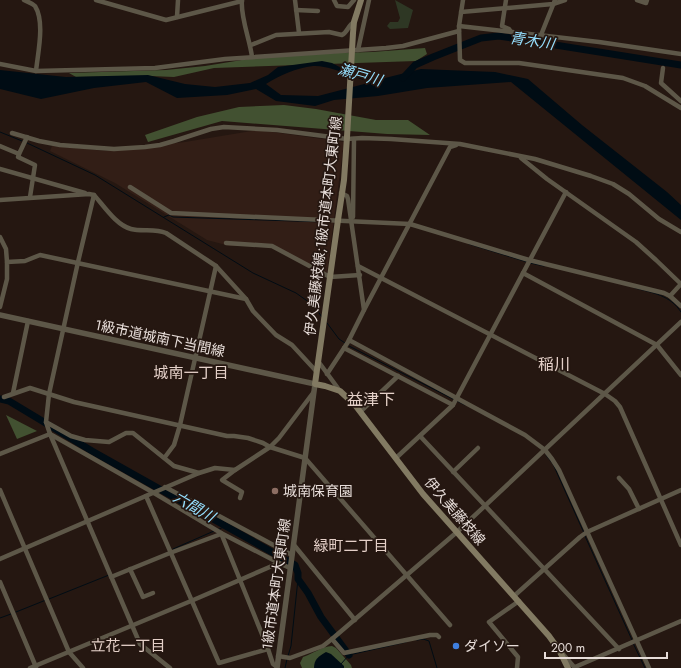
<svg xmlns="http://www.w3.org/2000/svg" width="681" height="668" font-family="Jost,'Noto Sans JP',sans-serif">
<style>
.built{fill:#321e16}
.green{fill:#2e3724}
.forest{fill:#425131}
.water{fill:#000c14}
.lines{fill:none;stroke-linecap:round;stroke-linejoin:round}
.stream{stroke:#000c14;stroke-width:1}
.river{stroke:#000c14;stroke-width:7}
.minor{stroke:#5d5748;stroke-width:4.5}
.tertiary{stroke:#5d5748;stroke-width:5.5}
.secondary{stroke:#827a62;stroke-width:6}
.secondary-bridge{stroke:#827a62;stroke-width:6}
.education-dot{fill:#8d6e63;stroke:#251711;stroke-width:1.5}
.shop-dot{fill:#3f7fe0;stroke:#251711;stroke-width:1.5}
.labels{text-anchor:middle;stroke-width:3.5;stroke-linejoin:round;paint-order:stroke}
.street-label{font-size:14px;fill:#e7ddd9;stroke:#251711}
.poi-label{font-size:14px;fill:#e7ddd9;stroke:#251711;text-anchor:start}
.water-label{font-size:15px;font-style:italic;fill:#95dffe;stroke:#251711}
.neighbourhood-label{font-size:15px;fill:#e4d0c8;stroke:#251711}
.quarter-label{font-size:16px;fill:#e4d0c8;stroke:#251711}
</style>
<rect width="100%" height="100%" fill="#251711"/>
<path class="built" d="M258 130 344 142 327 273 272 246H230L207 240 115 183 50 151 52 146 107 151 185 142Z"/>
<path class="green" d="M395 0 413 10 408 28 390 29 387 26 390 22H398L400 18Z"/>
<g class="forest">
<path d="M425 48 427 54 416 61 214 68 174 77 150 76 76 77 69 73 166 70 205 66 248 59 302 54 372 52Z"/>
<path d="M284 105 316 109 376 120H408L430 135 387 134 222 121 148 142 145 135 197 117 239 107Z"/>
<path d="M6 415 37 431 17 439Z"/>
<path d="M332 646 336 648 351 665 352 668H302L300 663 303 657C314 653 321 647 332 646Z"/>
</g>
<g class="water">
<path d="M322 61 332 63 349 72V74C338 71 324 65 313 66 296 68 280 75 266 84L281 95 318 96 372 82 361 79V76L381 79 421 69 495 72 528 79 582 125 667 192 681 205V220L511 82 427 88 378 96 334 100 315 106 276 101 256 89 227 95 177 98 146 82 94 88 41 99 0 89V70L66 77 148 75 185 84 215 87 250 83 268 75 278 67Z"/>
<path d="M326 652 331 654 344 666V668H314C314 659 319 656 326 652Z"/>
</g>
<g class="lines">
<g class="stream">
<path d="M0 132 22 141"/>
<path d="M27 143 95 175 253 273 296 293 313 305 322 317"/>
<path d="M164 217 169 215 173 217 324 222"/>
<path d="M469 244 527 262"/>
<path d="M530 263 544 266"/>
<path d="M635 288C653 293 670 295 681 312"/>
<path d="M327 323 339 339 345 343"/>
<path d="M349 346 455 400"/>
<path d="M457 401 465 405"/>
<path d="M546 455 553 464 584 533"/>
<path d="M219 529 227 526"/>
<path d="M585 536 632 640"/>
<path d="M173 549 214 531"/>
<path d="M49 599 109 575"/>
<path d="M16 612 46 600"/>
<path d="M0 618 11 614"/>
<path d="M417 640 423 639 429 641 437 668"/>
<path d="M633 643 645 668"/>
<path d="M288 656 291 646 298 579"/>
<path d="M341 664 349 655 406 642"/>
<path d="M285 668 287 659"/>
</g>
<g class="river">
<path d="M345 71 370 78"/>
<path d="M403 78 415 65 433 57 481 38 499 36 681 65"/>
<path d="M0 399 9 401 92 451 295 565 298 573V579L308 593 321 617 349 655"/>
</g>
<g class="minor">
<path d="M24 0C28 2 32 3 35 6 45 22 38 52 36 71"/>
<path d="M96 0 166 20 242 1"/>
<path d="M242 0C240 16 250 40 252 57"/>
<path d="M295 0 299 33"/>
<path d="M334 0 337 6 348 7 354 0"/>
<path d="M463 0 459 26 460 60 465 63H519L623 78 645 86 681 108"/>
<path d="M506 0 502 26 509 29 511 32"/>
<path d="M637 0 646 3 647 0"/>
<path d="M296 10 318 11"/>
<path d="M461 12 553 4 565 0"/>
<path d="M177 17 178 0"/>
<path d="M459 26 599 42 681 54"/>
<path d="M541 35 555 0"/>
<path d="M251 45 276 35 329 32 342 35C348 32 348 25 354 22"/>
<path d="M358 50 369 0"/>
<path d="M0 64 36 71 155 68 225 59 386 48 403 46 459 31"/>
<path d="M663 68 661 83 681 101"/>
<path d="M12 133 39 141 60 145 114 149 145 147 160 145 174 141 211 129 224 127 277 130 347 139 362 138 391 139 460 144 535 159 591 176 613 184 629 194 659 219 681 232"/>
<path d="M0 146 19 154 27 137"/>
<path d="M19 154 18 157 35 165 30 197"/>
<path d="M521 158 547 179 636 242 656 260 681 284 670 296 681 306"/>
<path d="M0 169 85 193"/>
<path d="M130 187 171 213 410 224 529 260 664 293 670 296"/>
<path d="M94 195 78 262 49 394 46 422 50 434 140 644 170 668"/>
<path d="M0 200 89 194 94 195C104 206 116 225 131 229 142 232 155 228 166 233L216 266 246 299 253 311 276 335 292 345 316 371"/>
<path d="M353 217 354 139"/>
<path d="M0 237 6 249 7 262"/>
<path d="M226 243 272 246 330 277 360 275"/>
<path d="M358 266 605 394 615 401 620 407 681 545"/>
<path d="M523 273 657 345 681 375"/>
<path d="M0 307 7 279V262L25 261 40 255 246 299"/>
<path d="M364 310 450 147 456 145"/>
<path d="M349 340 525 435 545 450 552 459 559 470 649 668"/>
<path d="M344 348 453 405"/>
<path d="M318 361 340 391"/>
<path d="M327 374 348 342 364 310 348 199 347 196 341 193"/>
<path d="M13 393 28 321"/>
<path d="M4 397 30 388 74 402 227 436H234L248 438 263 443 270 447 305 458 450 625"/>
<path d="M360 412 398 376"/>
<path d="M46 422 71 436 85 440 109 442 126 433H133L174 466 199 473"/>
<path d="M50 434 154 493 221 533 279 563 290 568"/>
<path d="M420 436 619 649"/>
<path d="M0 454 50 434"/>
<path d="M165 457 174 445 180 425 216 266"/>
<path d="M396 458 453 405 566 192"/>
<path d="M235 470 222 480 242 492 240 498"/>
<path d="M453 472 478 448"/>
<path d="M619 478 629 489 639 509"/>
<path d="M165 487 292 555"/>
<path d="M0 490 69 652 83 668"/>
<path d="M146 496 219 663 268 649"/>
<path d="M221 533 268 649 273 664 277 667"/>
<path d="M294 545 355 620"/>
<path d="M0 559 199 473 215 468 235 470 270 447 279 438 313 393"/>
<path d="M130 569 143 597 153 593"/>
<path d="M111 577 170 553 221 534"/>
<path d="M0 582 36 667"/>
<path d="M514 596 580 537 587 532 681 490"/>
<path d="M332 639 344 653 430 635H437L439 637"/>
<path d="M562 653 575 668"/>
<path d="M278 656 290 658 323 646 332 639 457 532 681 322"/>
<path d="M575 667 681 621"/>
<path d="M30 668 191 601 279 563"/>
<path d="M517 668 518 657 489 622 519 601"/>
</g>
<path class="tertiary" d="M0 315 315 384 277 668"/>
<g class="secondary">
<path d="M347 137 353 33 354 22 361 0"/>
<path d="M338 220 315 384 325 386 340 391 355 405 423 494 549 636 559 650 568 668"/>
</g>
<path class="secondary-bridge" d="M338 220 344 180 347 137"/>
</g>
<circle class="education-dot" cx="275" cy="491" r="4"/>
<circle class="shop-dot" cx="456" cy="646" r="4"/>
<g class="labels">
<g class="street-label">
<text transform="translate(323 226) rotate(-83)" y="5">伊久美藤枝線;1級市道本町大東町線</text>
<text transform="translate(160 338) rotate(12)" y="5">1級市道城南下当間線</text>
<text transform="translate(455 511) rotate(49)" y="5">伊久美藤枝線</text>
<text transform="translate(276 584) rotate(-82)" y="5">1級市道本町大東町線</text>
</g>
<g class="poi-label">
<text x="283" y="496">城南保育園</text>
<text x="464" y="651">ダイソー</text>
</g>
<g class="water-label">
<text transform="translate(532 41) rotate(9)" y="5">青木川</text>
<text transform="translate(360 75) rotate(16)" y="5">瀬戸川</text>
<text transform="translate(194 507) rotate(30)" y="5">六間川</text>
</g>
<g class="neighbourhood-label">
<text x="191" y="378">城南一丁目</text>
<text x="351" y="551">緑町二丁目</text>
<text x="128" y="651">立花一丁目</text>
</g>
<g class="quarter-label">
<text x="554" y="370">稲川</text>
<text x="371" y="405">益津下</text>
</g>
</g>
<path d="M545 652v6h122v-6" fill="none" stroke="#e7ddd9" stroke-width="2"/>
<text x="551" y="652" font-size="12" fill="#e7ddd9" stroke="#251711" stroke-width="3" paint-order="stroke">200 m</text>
</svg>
